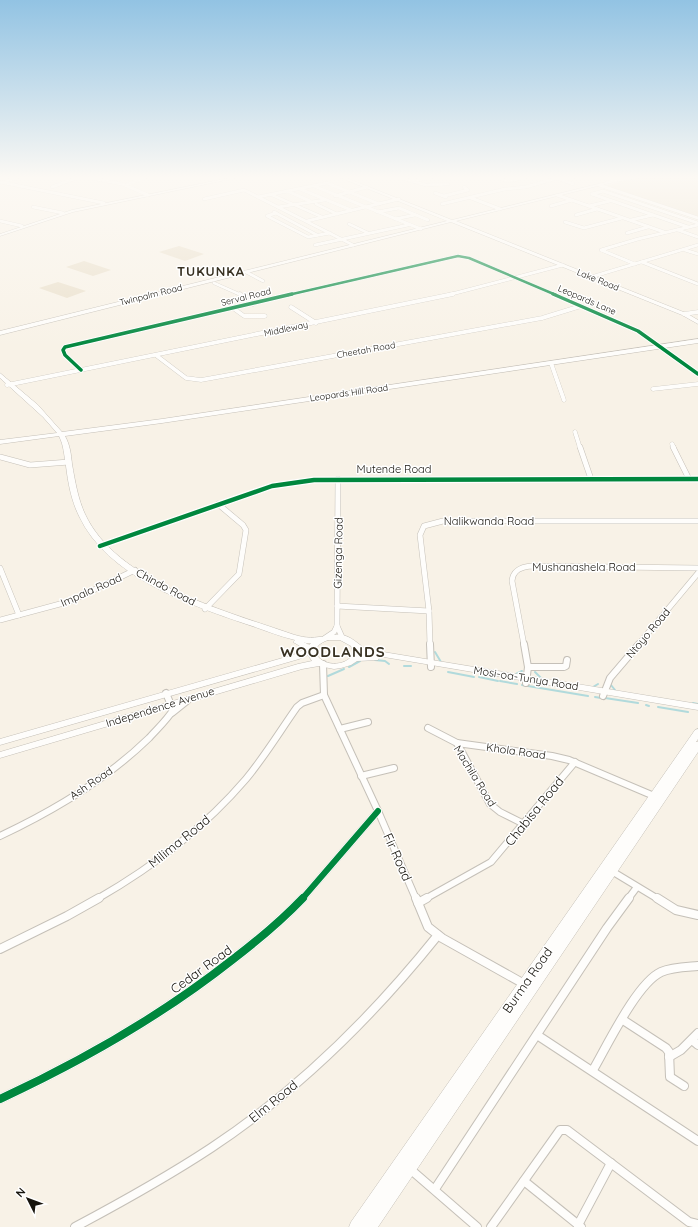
<svg xmlns="http://www.w3.org/2000/svg" width="698" height="1227" font-family="Quicksand,sans-serif">
<style>
.green{fill:#eae0cc}
.lines{fill:none;stroke-linecap:round;stroke-linejoin:round}
.stream{stroke:#b1dadc;stroke-width:2}
.street-far4-casing{stroke:#c5c0b8;stroke-width:3.5}
.street-far3-casing{stroke:#c5c0b8;stroke-width:4.5}
.street-far2-casing{stroke:#c5c0b8;stroke-width:6}
.street-far1-casing{stroke:#c5c0b8;stroke-width:8}
.street-casing{stroke:#c5c0b8;stroke-width:10}
.secondary-casing{stroke:#c5c0b8;stroke-width:1}
.street-far4{stroke:#fefdfb;stroke-width:3}
.street-far3{stroke:#fefdfb;stroke-width:4}
.street-far2{stroke:#fefdfb;stroke-width:5}
.street-far1{stroke:#fefdfb;stroke-width:6}
.street{stroke:#fefdfb;stroke-width:8}
.secondary{fill:#fefdfb;fill-rule:evenodd}
.cycleway-far4-casing{stroke:#fff;stroke-width:4}
.cycleway-far3-casing{stroke:#fff;stroke-width:5.5}
.cycleway-far2-casing{stroke:#fff;stroke-width:7}
.cycleway-far1-casing{stroke:#fff;stroke-width:8}
.cycleway-casing{stroke:#fff;stroke-width:10}
.cycleway-far4{stroke:#00873e;stroke-width:2.5}
.cycleway-far3{stroke:#00873e;stroke-width:3.5}
.cycleway-far2{stroke:#00873e;stroke-width:4.5}
.cycleway-far1{stroke:#00873e;stroke-width:6}
.cycleway{stroke:#00873e;stroke-width:8}
.labels{text-anchor:middle;stroke-width:3;stroke-linejoin:round;paint-order:stroke}
.far-street-label{font-size:9px;fill:#17140d;stroke:#fff}
.street-label{font-size:11px;fill:#17140d;stroke:#fff}
.far-district-label{font-size:13px;font-weight:bold;letter-spacing:1px;fill:#393223;stroke:#fff}
.near-street-label{font-size:13px;fill:#17140d;stroke:#fff}
.district-label{font-size:15px;font-weight:bold;letter-spacing:1px;fill:#393223;stroke:#fff}
</style>
<rect width="100%" height="100%" fill="#f8f2e7"/>
<g class="green">
<path d="M640 177H698V218L604 186Z"/>
<path d="M179 246 204 254 185 261 159 252Z"/>
<path d="M84 261 111 270 93 276 66 267Z"/>
<path d="M58 282 86 291 67 298 39 288Z"/>
</g>
<g class="lines">
<g class="stream">
<path d="M435 652 441 662"/>
<path d="M375 660 385 661 389 664"/>
<path d="M404 666H411"/>
<path d="M349 667 360 661"/>
<path d="M448 672 474 677"/>
<path d="M535 672 542 679"/>
<path d="M516 674 522 671"/>
<path d="M328 676 344 669"/>
<path d="M479 677 498 681"/>
<path d="M500 681 517 684"/>
<path d="M522 685 588 696"/>
<path d="M611 685 615 690"/>
<path d="M593 687 598 684"/>
<path d="M595 697 601 698"/>
<path d="M605 698 638 703"/>
<path d="M693 703 698 704"/>
<path d="M646 705 649 706"/>
<path d="M658 707 688 712"/>
</g>
<g class="street-far4-casing">
<g id="street-far4">
<path d="M85 177 122 184 148 195"/>
<path d="M398 177 426 185 448 184"/>
<path d="M554 177 573 184"/>
<path d="M610 177 618 179"/>
<path d="M500 179 510 181 526 177"/>
<path d="M563 179 574 177"/>
<path d="M413 181 433 177"/>
<path d="M0 182 104 203"/>
<path d="M4 182 18 177"/>
<path d="M607 182 635 177"/>
<path d="M126 185 146 177"/>
<path d="M599 185 698 218"/>
<path d="M314 186 421 229"/>
<path d="M52 187 79 177"/>
<path d="M300 189 351 210"/>
<path d="M287 191 310 201"/>
<path d="M435 193 446 197"/>
<path d="M592 194 603 191 698 223"/>
<path d="M592 194 688 227"/>
<path d="M272 195 322 217"/>
<path d="M557 195 664 232"/>
<path d="M335 196 367 187"/>
<path d="M444 196 468 190 464 187"/>
<path d="M258 197 327 183 379 204"/>
<path d="M471 198 500 209"/>
<path d="M204 199 244 190 353 245"/>
<path d="M316 204 337 214"/>
<path d="M442 204 505 189 526 187 557 178"/>
<path d="M551 206 572 200"/>
<path d="M589 206 610 201"/>
<path d="M33 207 63 213"/>
<path d="M278 207 325 200"/>
<path d="M274 212 317 235"/>
<path d="M377 212 399 208 428 220"/>
<path d="M276 213 267 216 308 237 330 233"/>
<path d="M576 215 597 209"/>
<path d="M395 219 415 215"/>
<path d="M631 220 653 215"/>
<path d="M0 221 22 226"/>
<path d="M307 221 399 199"/>
<path d="M565 222 584 228 622 218"/>
<path d="M349 224 368 233"/>
<path d="M678 230 698 237"/>
<path d="M627 233 648 227"/>
<path d="M315 245 408 225"/>
<path d="M685 250 698 254"/>
<path d="M642 262 698 284"/>
<path d="M635 264 601 250 638 239 698 225"/>
<path d="M246 272 263 281"/>
<path d="M591 277 698 245"/>
<path d="M214 283 241 295"/>
<path d="M288 295 458 256 469 258 556 295"/>
<path d="M448 295 563 265"/>
</g>
</g>
<g class="street-far3-casing">
<g id="street-far3">
<path d="M240 294 253 304"/>
<path d="M553 294 638 331 698 374"/>
<path d="M291 307 316 323"/>
<path d="M233 308 244 316H265"/>
<path d="M684 314 698 312"/>
<path d="M157 356 186 378 201 380 542 318 581 306"/>
<path d="M551 363 564 400"/>
<path d="M81 370 65 355 63 350 65 347 292 294"/>
<path d="M7 385 453 294"/>
<path d="M653 389 698 384"/>
<path d="M575 432 580 448"/>
<path d="M672 444 674 448"/>
</g>
</g>
<g class="street-far2-casing">
<g id="street-far2">
<path d="M580 447 591 479"/>
<path d="M673 447 689 479"/>
<path d="M0 457 30 465 69 462"/>
<path d="M338 479 337 626 342 637"/>
<path d="M100 546 272 486 314 480 698 479"/>
<path d="M0 568 19 615"/>
<path d="M337 606 429 611"/>
<path d="M205 609 239 574 246 530 243 525 218 504"/>
<path d="M0 620 71 601 135 570"/>
<path d="M325 638 334 632 337 626"/>
<path d="M430 645 429 611 420 535 424 526 443 521H698"/>
<path d="M524 645 512 581C513 570 521 567 531 566L698 568"/>
<path d="M638 645 698 573"/>
</g>
</g>
<g class="street-far1-casing">
<g id="street-far1">
<path d="M430 644 431 667"/>
<path d="M524 644 528 667 526 683"/>
<path d="M323 664 324 695 378 811 416 899"/>
<path d="M528 667H564L566 666 567 660"/>
<path d="M603 696 610 678 639 644"/>
<path d="M172 713 187 701"/>
<path d="M428 728 457 743 490 804 500 812 522 823"/>
<path d="M340 729 368 722"/>
<path d="M457 743 552 756 569 760 654 796"/>
<path d="M361 776 394 768"/>
<path d="M0 836C53 811 107 779 149 738 157 729 167 720 173 710L166 693"/>
<path d="M610 870 658 899"/>
<path d="M97 899C151 868 205 827 246 779 265 756 280 731 297 707L302 703 324 695"/>
<path d="M302 899 378 811"/>
<path d="M425 899 491 862 575 762"/>
<path d="M628 899 637 887"/>
</g>
</g>
<g class="street-casing">
<g id="street">
<path d="M416 898 428 927 442 938 526 985"/>
<path d="M657 898 676 910 698 915"/>
<path d="M418 903 427 898"/>
<path d="M0 949 67 916 99 898"/>
<path d="M623 1020 666 1048 669 1052 670 1077 684 1086"/>
<path d="M537 1035 698 1141"/>
<path d="M692 1040 698 1045"/>
<path d="M669 1057 681 1050 698 1033"/>
<path d="M593 1070C607 1046 637 983 661 972 672 967 686 967 698 966"/>
<path d="M0 1099C82 1061 161 1016 232 960 257 941 281 921 303 898"/>
<path d="M410 1169 477 1227"/>
<path d="M524 1181 581 1227"/>
<path d="M435 1189 607 928 629 898"/>
<path d="M578 1225 611 1163"/>
<path d="M75 1227C122 1202 167 1177 211 1148 299 1090 373 1016 438 935"/>
<path d="M491 1227 560 1130H567L689 1222 698 1224"/>
</g>
</g>
<g class="secondary-casing">
<g id="secondary">
<path d="M234 177H240L73 212 0 236V234L72 210Z"/>
<path d="M339 177H344L452 220 626 177H631L630 178 456 221 686 313 698 320V324L682 315 451 222 0 335V331L447 221Z"/>
<path d="M698 339V343L162 423 65 436C70 445 71 454 72 464 75 481 78 499 85 514 116 581 222 610 286 632 297 636 307 639 319 637 327 637 334 633 342 635 350 636 359 644 365 649L698 704V710L378 656 379 658 378 660 357 661 351 665 341 668 334 669 319 666 302 669 0 758V752L298 664 312 661 308 655 299 659 0 745V739L293 655 305 649 293 642 295 640C278 636 262 629 246 624 187 604 107 576 79 516 71 500 68 482 66 466 64 455 64 446 59 436L0 444V440L57 433 43 417 0 378V373L38 405 62 432 162 419ZM328 640H340L351 646 354 654C335 678 296 651 328 640ZM304 642 305 643H311L309 645Z"/>
<path d="M698 729V739L696 742H698V752L378 1227H349L351 1222 695 730Z"/>
</g>
</g>
<use href="#street-far4" class="street-far4"/>
<use href="#street-far3" class="street-far3"/>
<use href="#street-far2" class="street-far2"/>
<use href="#street-far1" class="street-far1"/>
<use href="#street" class="street"/>
<use href="#secondary" class="secondary"/>
<g class="cycleway-far4-casing">
<path id="cycleway-far4" d="M288 295 458 256 469 258 556 295"/>
</g>
<g class="cycleway-far3-casing">
<g id="cycleway-far3">
<path d="M553 294 638 331 698 374"/>
<path d="M81 370 65 355 63 350 65 347 292 294"/>
</g>
</g>
<g class="cycleway-far2-casing">
<path id="cycleway-far2" d="M100 546 272 486 314 480 698 479"/>
</g>
<g class="cycleway-far1-casing">
<path id="cycleway-far1" d="M302 899 378 811"/>
</g>
<g class="cycleway-casing">
<path id="cycleway" d="M0 1099C82 1061 161 1016 232 960 257 941 281 921 303 898"/>
</g>
<use href="#cycleway-far4" class="cycleway-far4"/>
<use href="#cycleway-far3" class="cycleway-far3"/>
<use href="#cycleway-far2" class="cycleway-far2"/>
<use href="#cycleway-far1" class="cycleway-far1"/>
<use href="#cycleway" class="cycleway"/>
</g>
<linearGradient id="sky" x2="0" y2="1"><stop stop-color="#92c3e3"/><stop offset="0.51" stop-color="#fcf9f4"/><stop offset="1" stop-color="#fcf9f4" stop-opacity="0"/></linearGradient>
<rect width="698" height="348" fill="url(#sky)"/>
<g class="labels">
<g class="far-street-label">
<text transform="translate(598 280) rotate(22)" y="3">Lake Road</text>
<text transform="translate(151 295) rotate(-14)" y="3">Twinpalm Road</text>
<text transform="translate(246 297) rotate(-14)" y="3">Serval Road</text>
<text transform="translate(587 300) rotate(23)" y="3">Leopards Lane</text>
<text transform="translate(286 329) rotate(-12)" y="3">Middleway</text>
<text transform="translate(366 350) rotate(-10)" y="3">Cheetah Road</text>
<text transform="translate(349 393) rotate(-8)" y="3">Leopards Hill Road</text>
</g>
<g class="street-label">
<text x="394" y="473">Mutende Road</text>
<text x="489" y="525">Nalikwanda Road</text>
<text transform="translate(338 553) rotate(-89)" y="4">Gizenga Road</text>
<text x="584" y="571">Mushanashela Road</text>
<text transform="translate(166 587) rotate(28)" y="4">Chindo Road</text>
<text transform="translate(91 590) rotate(-24)" y="4">Impala Road</text>
<text transform="translate(648 633) rotate(-50)" y="4">Ntoyo Road</text>
<text transform="translate(526 678) rotate(9)" y="4">Mosi-oa-Tunya Road</text>
<text transform="translate(160 707) rotate(-17)" y="4">Independence Avenue</text>
<text transform="translate(516 751) rotate(8)" y="4">Khola Road</text>
<text transform="translate(475 776) rotate(58)" y="4">Machila Road</text>
<text transform="translate(91 783) rotate(-34)" y="4">Ash Road</text>
</g>
<g class="far-district-label">
<text x="211" y="276">TUKUNKA</text>
</g>
<g class="near-street-label">
<text transform="translate(534 811) rotate(-51)" y="5">Chabisa Road</text>
<text transform="translate(179 841) rotate(-39)" y="5">Milima Road</text>
<text transform="translate(398 857) rotate(66)" y="5">Fir Road</text>
<text transform="translate(201 969) rotate(-36)" y="5">Cedar Road</text>
<text transform="translate(527 980) rotate(-55)" y="5">Burma Road</text>
<text transform="translate(273 1101) rotate(-39)" y="5">Elm Road</text>
</g>
<g class="district-label">
<text x="333" y="657">WOODLANDS</text>
</g>
</g>
<g transform="translate(28 1199) rotate(312)" stroke="#ffffff" stroke-width="3" paint-order="stroke">
<path d="M0-3L7 15L0 10L-7 15Z" fill="#17140d"/>
<text y="-6" font-size="11" font-weight="bold" text-anchor="middle" fill="#17140d">N</text>
</g>
</svg>
